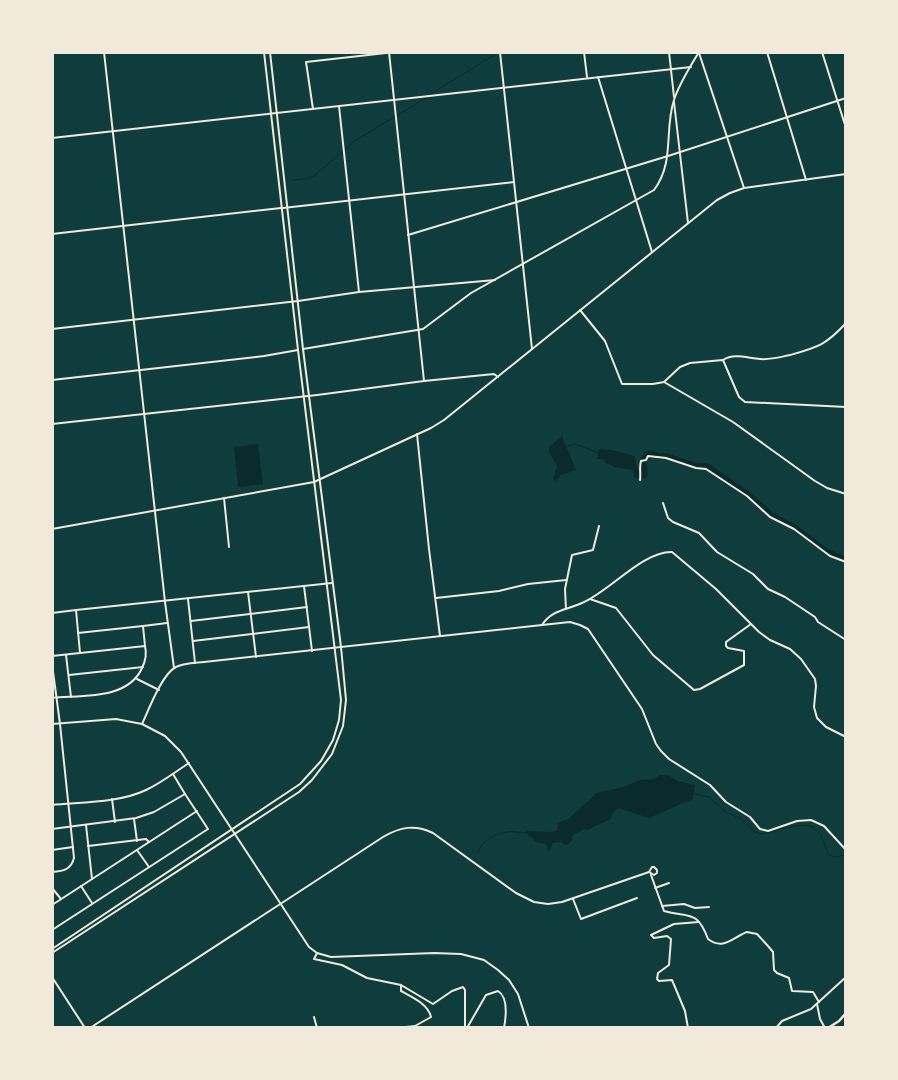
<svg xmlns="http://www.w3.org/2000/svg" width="898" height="1080" font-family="Signika,sans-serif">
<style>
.water{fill:#0a2a2b}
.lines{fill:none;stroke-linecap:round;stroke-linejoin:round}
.stream{stroke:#0a2a2b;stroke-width:1}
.river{stroke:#0a2a2b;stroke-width:5.5}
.minor{stroke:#f1e9da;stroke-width:2}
.tertiary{stroke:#f1e9da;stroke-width:2}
.secondary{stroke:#f1e9da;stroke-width:2.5}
</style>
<rect width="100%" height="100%" fill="#0f3d3e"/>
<g class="water">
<path d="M562 436 576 470 562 475 555 481 553 479 557 466 549 452V447Z"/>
<path d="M258 444 263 484 238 487 234 447Z"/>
<path d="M599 449 612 450 634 456 639 473V478L633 476 635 474 633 470 614 467 610 464H607L602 459H597Z"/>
<path d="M660 775 670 776 677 781 695 785 693 799 649 818 618 808 612 814 611 819 587 830 584 829 572 836V840L568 845 563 844 561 842 553 843 549 853 546 844 536 842 528 834 524 833 527 831 550 832 557 831 558 823 568 819 597 793 623 787 640 780 654 779Z"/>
</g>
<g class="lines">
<g class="stream">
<path d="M429 95 499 52"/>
<path d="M293 180 304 179 314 176 356 140 426 98"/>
<path d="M565 447 575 444 599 453"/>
<path d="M695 794 709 797 727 813 740 818 755 832 762 834 784 828 803 825 811 826 821 836 829 855 834 857 846 855"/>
<path d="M477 853C486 834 506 829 524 833"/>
</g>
<path class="river" d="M637 472V475L645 476 644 458 649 453 659 456H667L697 466H707L745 492 772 515 794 527 826 551 846 560"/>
<g class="minor">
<path d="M389 52 424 381"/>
<path d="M584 52 587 77"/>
<path d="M767 52 806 180"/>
<path d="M822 52 846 128"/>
<path d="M699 53 744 188"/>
<path d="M598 77 652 252"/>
<path d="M339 106 359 292"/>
<path d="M313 109 306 62 395 52"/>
<path d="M52 138 691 67"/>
<path d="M52 234 281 208"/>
<path d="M408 235 668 156 846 98"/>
<path d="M580 310 605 341 622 384H653L664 382 680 367 690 363 723 360 739 397 745 402 846 407"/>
<path d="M723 360C734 353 747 358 760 359 771 360 780 357 790 355 818 347 826 345 846 323"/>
<path d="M664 382 733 422 815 481 827 488 846 494"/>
<path d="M640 480C641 473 639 468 641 461L646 460 648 456 666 458 696 468 706 469 747 496 770 517 794 529 830 556 846 562"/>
<path d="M224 498 229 547"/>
<path d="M663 503 668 518 673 522 699 533 717 552 753 574 768 589 785 597 815 617 818 622 846 640"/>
<path d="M304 586 312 651"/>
<path d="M248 592 256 657"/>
<path d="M188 599 195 663"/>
<path d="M590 599 616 608 653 655 694 690 700 689 744 665V651L728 648 726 646V642L751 624"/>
<path d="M76 610 332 583"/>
<path d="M52 613 76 610 80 653 145 646C147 654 146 660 142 668 128 700 82 695 52 698"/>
<path d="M191 621 307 607"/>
<path d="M143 626 167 623"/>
<path d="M78 633 143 626 145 646"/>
<path d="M193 641 309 627"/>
<path d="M66 655 71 697"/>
<path d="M52 656 80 653"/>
<path d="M52 664 60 724"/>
<path d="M69 675 143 667"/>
<path d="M137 679 159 690"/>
<path d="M112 799 115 822"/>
<path d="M134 819 137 841"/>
<path d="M86 825 92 879"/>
<path d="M52 829 136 818 154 812 185 794 173 774"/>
<path d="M88 846 146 839 149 842"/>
<path d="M52 850 73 847"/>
<path d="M137 850 149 867"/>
<path d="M651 875 664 911C689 918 697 909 708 939 724 951 733 937 747 932L757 934 768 946 773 952 774 970 777 973 789 978 792 991 813 992 819 1002"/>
<path d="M81 886 92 903"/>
<path d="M52 888 61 899"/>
<path d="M655 888 669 883"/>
<path d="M573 899 581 919 637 898"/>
<path d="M52 905 197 811"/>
<path d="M662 906 684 904 695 908 709 907"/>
<path d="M52 930 208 829 185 794"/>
<path d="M317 953 314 959 342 965 367 978 401 985 433 1004 452 991 463 987 465 990V1028"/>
<path d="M817 1004 820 1019 825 1028"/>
<path d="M314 1017 317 1028"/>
<path d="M397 1028 415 1026 431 1017C428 1004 412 997 401 991V985"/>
<path d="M467 1028 486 995 498 991C508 997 506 1017 504 1028"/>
<path d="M688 1028 685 1011 672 980 659 981 657 979 658 973 669 965 671 939 667 936 654 938 651 935 674 924 699 922"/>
<path d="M776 1028 782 1021 811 1009 846 977"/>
</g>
<g class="tertiary">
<path d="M104 52 165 602 174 668"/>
<path d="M500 52 532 349"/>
<path d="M669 52 674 97"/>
<path d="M674 102 688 223"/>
<path d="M283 208 514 182"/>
<path d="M52 329 298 301 359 292 495 280"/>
<path d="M303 349 423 329 471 293 654 190C675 162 664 130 674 100 679 84 690 67 699 52"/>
<path d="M52 380 264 356 298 350"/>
<path d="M52 424 317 395 424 381 494 374 498 377"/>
<path d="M417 434 429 549 440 636"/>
<path d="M52 529 314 482 431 428 444 420 717 200 730 193 744 188 846 174"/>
<path d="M436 598 499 591 528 584 566 580"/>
<path d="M566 609 565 589 572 555 593 550 599 526"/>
<path d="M542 625C551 610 567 610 582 603 609 592 643 551 672 552L716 589 759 632 770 640 790 649 801 659 815 679 816 686 814 707 817 718 826 727 846 737"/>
<path d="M52 724 116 719 142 724"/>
<path d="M52 805C81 802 119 803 146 790 161 783 175 772 189 763"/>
<path d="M52 872C63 871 71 870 74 858L60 724"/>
<path d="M52 949 300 784 321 761 333 740 339 720 341 700 298 350 264 52"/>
<path d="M52 953 299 792 312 780 332 754 343 726 346 700 341 647 303 349 270 52"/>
<path d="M52 977 85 1028"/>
<path d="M90 1028 383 837C400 827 415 824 433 833L516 893 534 902 548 904 562 902 649 872 652 867H654L657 870V873L654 875 649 872"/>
<path d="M529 1028 518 994 509 980 498 970 484 960 461 954 434 953 331 957 317 953 309 947 181 752 165 736 142 724C149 709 162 674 176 667 184 663 195 663 204 662L542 625 570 622 580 625 588 629 642 709 656 744 661 751 669 759 710 785 726 802 750 817 760 829 768 831 797 821 811 820 824 826 846 850"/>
</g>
<path class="secondary" d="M828 1028 839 1021 846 1013"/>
</g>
<rect width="898" height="1080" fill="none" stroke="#f1e9da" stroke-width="108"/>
</svg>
